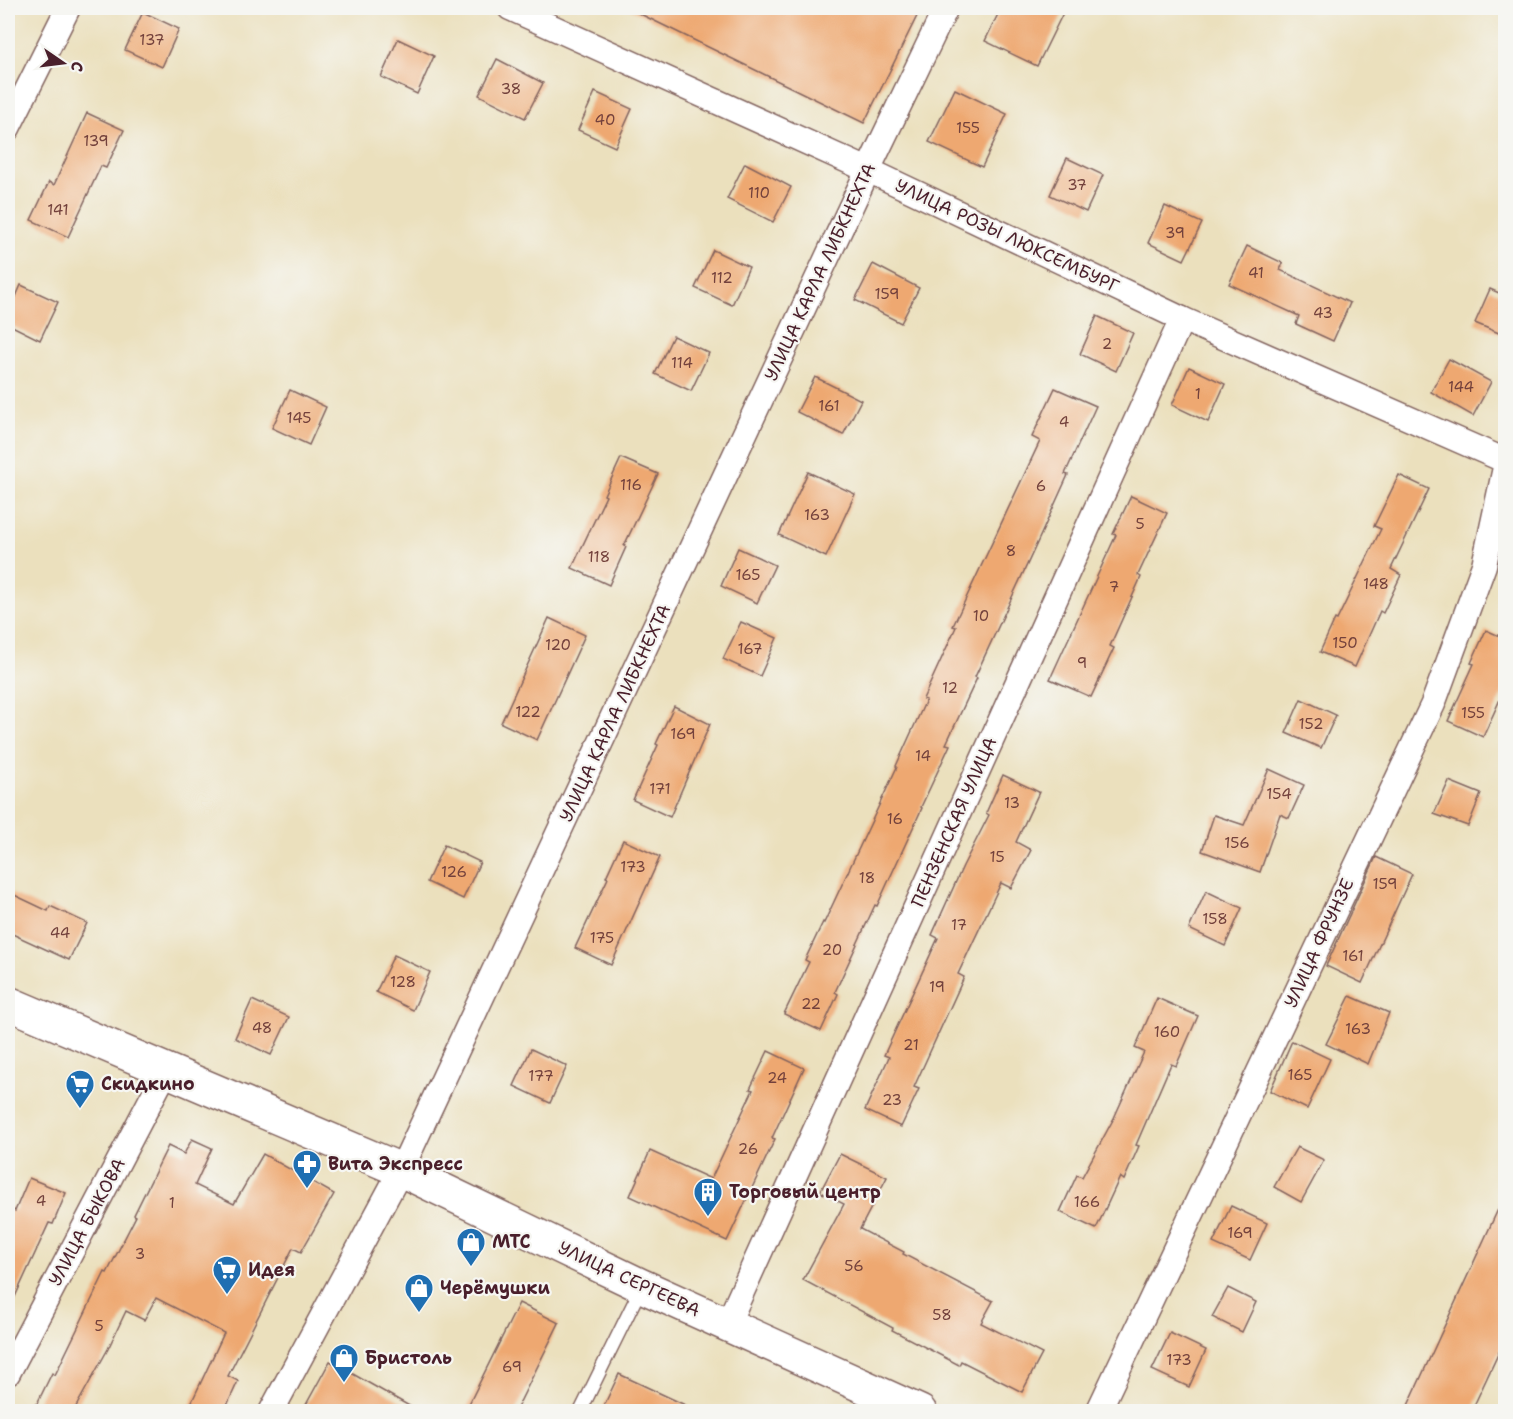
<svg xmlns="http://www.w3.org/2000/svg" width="1513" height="1419" font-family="'Shantell Sans',sans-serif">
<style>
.building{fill:#eea871}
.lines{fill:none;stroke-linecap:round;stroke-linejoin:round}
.service-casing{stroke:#82635e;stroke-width:15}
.minor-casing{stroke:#82635e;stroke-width:27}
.secondary-casing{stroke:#82635e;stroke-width:36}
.service{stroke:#fff;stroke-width:12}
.minor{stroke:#fff;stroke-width:24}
.secondary{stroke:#fff;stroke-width:33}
.labels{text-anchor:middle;stroke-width:4.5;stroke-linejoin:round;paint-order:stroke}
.number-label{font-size:15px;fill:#73413c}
.street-label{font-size:18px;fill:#4a1f2b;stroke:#f6f6f2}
.poi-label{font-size:18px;font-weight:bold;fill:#4a1f2b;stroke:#f6f6f2;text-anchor:start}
</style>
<rect width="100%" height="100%" fill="#f6f6f2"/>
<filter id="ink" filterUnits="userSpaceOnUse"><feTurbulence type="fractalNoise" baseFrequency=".0167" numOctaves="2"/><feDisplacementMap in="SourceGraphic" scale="12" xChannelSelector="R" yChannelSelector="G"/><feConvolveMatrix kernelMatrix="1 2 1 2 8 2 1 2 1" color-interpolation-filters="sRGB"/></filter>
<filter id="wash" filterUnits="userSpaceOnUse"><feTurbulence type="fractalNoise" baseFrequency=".008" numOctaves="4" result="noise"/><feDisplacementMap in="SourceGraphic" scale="24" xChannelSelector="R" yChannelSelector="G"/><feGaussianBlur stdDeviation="1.35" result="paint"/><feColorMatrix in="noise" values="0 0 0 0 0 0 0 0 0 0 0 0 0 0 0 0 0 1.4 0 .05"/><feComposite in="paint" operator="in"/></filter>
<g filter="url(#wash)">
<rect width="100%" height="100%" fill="#ebe0bd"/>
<g id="blocks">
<g class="building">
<path d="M628 8H921L864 123Z"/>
<path d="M1001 8H1051L1063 13 1037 66 985 41Z"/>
<path d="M143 12 179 29 162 67 125 50Z"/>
<path d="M398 39 434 56 417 94 381 77Z"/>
<path d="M497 59 543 83 525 118 479 95Z"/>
<path d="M955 89 1007 114 982 167 929 142Z"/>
<path d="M595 92 632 109 615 147 578 130Z"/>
<path d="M87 113 124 130 106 168 101 166 68 237 31 220 49 182 54 185Z"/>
<path d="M1067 158 1103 175 1086 212 1050 195Z"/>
<path d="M745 163 791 187 773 222 727 199Z"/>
<path d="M1165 206 1202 223 1184 260 1148 243Z"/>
<path d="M1247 246 1283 263 1280 270 1350 303 1333 341 1296 324 1299 316 1229 284Z"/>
<path d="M713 250 749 267 732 305 695 288Z"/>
<path d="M873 264 919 288 901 323 855 300Z"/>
<path d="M21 285 58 302 40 340 8 324V315Z"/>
<path d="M1490 289 1506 296V336L1475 323Z"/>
<path d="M1097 316 1133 333 1116 371 1080 354Z"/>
<path d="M673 336 709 353 691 391 655 374Z"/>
<path d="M1449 359 1491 382 1473 416 1431 392Z"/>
<path d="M1189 367 1225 384 1208 422 1172 405Z"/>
<path d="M815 377 861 400 843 435 797 412Z"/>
<path d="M1055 388 1096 406 1065 474 1068 475 1038 541 975 677 977 678 946 744 950 745 921 807 922 808 877 906 875 905 835 992 838 994 821 1031 784 1014 809 962 805 960 823 922 824 923 897 767 896 766 926 700 923 699 956 627 953 626 1040 441 1032 437Z"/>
<path d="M290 390 326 407 309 445 272 428Z"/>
<path d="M621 458 658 474 624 546 626 547 609 585 572 568 606 496 604 495Z"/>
<path d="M808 472 855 494 826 557 779 535Z"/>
<path d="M1399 475 1429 489 1391 569 1401 575 1383 613 1380 611 1355 667 1320 652 1335 619 1337 620 1381 529 1374 526Z"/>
<path d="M1131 496 1167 513 1138 575 1141 577 1110 646 1114 648 1091 697 1050 679 1116 535 1113 534Z"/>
<path d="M738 548 775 565 757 603 721 586Z"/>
<path d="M549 618 585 635 537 740 501 723Z"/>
<path d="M741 622 777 638 760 676 723 659Z"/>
<path d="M1486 630 1506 639V686L1483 737 1448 721 1474 664 1471 663Z"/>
<path d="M1301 699 1336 715 1321 748 1286 733Z"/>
<path d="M674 706 710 724 670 817 633 800 658 745 656 744Z"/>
<path d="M1269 769 1304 785 1289 818 1280 814 1260 872 1202 851 1214 815 1244 825Z"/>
<path d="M1003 775 1039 792 1016 842 1031 850 1011 888 1001 883 958 974 964 977 914 1087 919 1089 901 1127 865 1110 889 1057 884 1055 938 938 932 935 963 866 989 815 986 813Z"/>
<path d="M1449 781 1481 794 1468 826 1434 814Z"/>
<path d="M623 840 660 857 611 965 575 948 608 878 606 877Z"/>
<path d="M444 845 480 862 463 899 427 882Z"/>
<path d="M1376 857 1412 874 1362 983 1326 966Z"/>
<path d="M1206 891 1242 908 1225 946 1189 929Z"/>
<path d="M8 892 48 911 50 906 87 923 69 960 8 932Z"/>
<path d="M394 955 430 972 413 1010 376 992Z"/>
<path d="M1350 996 1389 1013 1368 1064 1326 1044Z"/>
<path d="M1157 998 1198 1016 1176 1066 1171 1064 1136 1145 1139 1146 1124 1180 1120 1177 1096 1229 1060 1212 1077 1175 1082 1177 1114 1118 1144 1052 1135 1048Z"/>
<path d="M252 1000 289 1017 271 1055 235 1038Z"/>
<path d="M1292 1041 1330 1059 1307 1109 1270 1091Z"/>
<path d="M531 1049 567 1066 550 1103 514 1086Z"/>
<path d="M768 1051 804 1068 772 1138 775 1139 727 1241 630 1196 650 1151 711 1179 753 1090 750 1089Z"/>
<path d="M192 1139 212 1148 195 1185 234 1204 263 1154 334 1194 301 1252 293 1248 228 1376 238 1381 224 1412H187L224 1333 156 1298 144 1320 126 1311 108 1349 73 1412H33L52 1373 55 1375 105 1272 107 1273 136 1216 134 1215 168 1146 184 1154Z"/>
<path d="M1297 1147 1324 1160 1301 1202 1274 1187Z"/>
<path d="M840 1154 887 1177 860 1229 904 1252 903 1254 993 1301 981 1323 1042 1354 1022 1392 961 1361 959 1365 892 1330 893 1328 803 1280 844 1204 820 1192Z"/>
<path d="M29 1178 66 1193 53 1224 49 1223 8 1312V1206L15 1211Z"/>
<path d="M1506 1192V1337L1471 1412H1405Z"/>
<path d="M1231 1206 1267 1223 1250 1260 1213 1243Z"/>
<path d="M1228 1288 1256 1302 1242 1332 1212 1317Z"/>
<path d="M519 1303 559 1323 515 1412H465Z"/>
<path d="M1170 1333 1206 1350 1189 1387 1152 1370Z"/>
<path d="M330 1361 374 1386 420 1412H302Z"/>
<path d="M619 1374 700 1412H601Z"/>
</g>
</g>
</g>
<g filter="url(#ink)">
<use href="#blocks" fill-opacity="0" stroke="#82635e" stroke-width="1.5"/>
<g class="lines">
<g class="service-casing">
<path id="service" d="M580 1412 641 1288"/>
</g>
<g class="minor-casing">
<g id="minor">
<path d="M510 8 868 170 1182 319 1506 461"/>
<path d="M8 128 68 8"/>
<path d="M727 1325 1182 319"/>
<path d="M8 1373 166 1071"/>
<path d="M271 1412 401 1170 868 170 946 8"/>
<path d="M1098 1412 1433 704 1484 565 1506 463"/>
</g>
</g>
<g class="secondary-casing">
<path id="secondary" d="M8 1003 401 1170 642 1286 920 1412"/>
</g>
<use href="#service" class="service"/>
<use href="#minor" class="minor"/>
<use href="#secondary" class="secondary"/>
</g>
</g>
<defs>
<g id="supermarket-pin" transform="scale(1.5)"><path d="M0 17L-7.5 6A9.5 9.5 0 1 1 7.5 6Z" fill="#1f6fb2" stroke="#f6f6f2"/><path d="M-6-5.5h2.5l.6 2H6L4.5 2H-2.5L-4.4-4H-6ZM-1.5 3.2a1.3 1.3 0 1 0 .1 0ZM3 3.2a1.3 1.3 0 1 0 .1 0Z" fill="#fff"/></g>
<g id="pharmacy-pin" transform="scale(1.5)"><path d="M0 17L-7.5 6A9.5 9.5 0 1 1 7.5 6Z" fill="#1f6fb2" stroke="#f6f6f2"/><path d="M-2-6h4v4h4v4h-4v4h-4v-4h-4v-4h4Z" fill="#fff"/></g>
<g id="building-pin" transform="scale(1.5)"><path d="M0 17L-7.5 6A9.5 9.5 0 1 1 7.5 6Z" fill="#1f6fb2" stroke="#f6f6f2"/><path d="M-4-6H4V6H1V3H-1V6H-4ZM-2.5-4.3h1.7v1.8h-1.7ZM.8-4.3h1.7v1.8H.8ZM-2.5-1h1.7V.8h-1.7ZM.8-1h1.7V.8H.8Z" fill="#fff"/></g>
<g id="shop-pin" transform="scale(1.5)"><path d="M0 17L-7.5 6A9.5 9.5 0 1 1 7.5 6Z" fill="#1f6fb2" stroke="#f6f6f2"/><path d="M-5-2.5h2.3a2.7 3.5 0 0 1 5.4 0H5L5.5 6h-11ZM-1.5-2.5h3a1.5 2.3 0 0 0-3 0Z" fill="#fff"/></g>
</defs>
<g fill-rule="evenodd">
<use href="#supermarket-pin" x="80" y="1084"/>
<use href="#pharmacy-pin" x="307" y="1164"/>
<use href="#building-pin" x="708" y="1192"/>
<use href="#shop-pin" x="471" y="1242"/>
<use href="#supermarket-pin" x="227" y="1270"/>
<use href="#shop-pin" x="419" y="1288"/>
<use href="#shop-pin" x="344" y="1358"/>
</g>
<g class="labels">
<g class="number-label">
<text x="152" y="45">137</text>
<text x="511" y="94">38</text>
<text x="605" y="125">40</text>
<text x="968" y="133">155</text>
<text x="96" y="146">139</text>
<text x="1077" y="190">37</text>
<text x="759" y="198">110</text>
<text x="58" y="215">141</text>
<text x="1175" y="238">39</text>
<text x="1256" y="278">41</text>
<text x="722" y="283">112</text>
<text x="887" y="299">159</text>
<text x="1323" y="318">43</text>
<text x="1107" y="349">2</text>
<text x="682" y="368">114</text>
<text x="1461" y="392">144</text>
<text x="1198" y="399">1</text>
<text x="829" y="411">161</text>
<text x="299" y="423">145</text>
<text x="1064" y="427">4</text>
<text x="631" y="490">116</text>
<text x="1041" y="491">6</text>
<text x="817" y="520">163</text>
<text x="1140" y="529">5</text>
<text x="1011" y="556">8</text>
<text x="599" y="562">118</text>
<text x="748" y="580">165</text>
<text x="1376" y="589">148</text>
<text x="1114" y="592">7</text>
<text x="981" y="621">10</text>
<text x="1345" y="648">150</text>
<text x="558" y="650">120</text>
<text x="750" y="654">167</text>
<text x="1082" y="668">9</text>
<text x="950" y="693">12</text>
<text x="528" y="717">122</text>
<text x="1473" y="718">155</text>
<text x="1311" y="729">152</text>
<text x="683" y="739">169</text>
<text x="923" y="761">14</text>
<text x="660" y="794">171</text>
<text x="1279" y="799">154</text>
<text x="1012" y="808">13</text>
<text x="895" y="824">16</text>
<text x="1237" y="848">156</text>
<text x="997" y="862">15</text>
<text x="633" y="872">173</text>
<text x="454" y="877">126</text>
<text x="867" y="883">18</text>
<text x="1385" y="889">159</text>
<text x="1215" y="924">158</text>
<text x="959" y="930">17</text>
<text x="60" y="938">44</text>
<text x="602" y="943">175</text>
<text x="832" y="955">20</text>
<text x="1353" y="961">161</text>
<text x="403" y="987">128</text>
<text x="937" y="992">19</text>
<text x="811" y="1009">22</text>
<text x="262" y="1033">48</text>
<text x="1358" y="1034">163</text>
<text x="1167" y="1037">160</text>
<text x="911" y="1050">21</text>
<text x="1300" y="1080">165</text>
<text x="541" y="1081">177</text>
<text x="777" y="1083">24</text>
<text x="892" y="1105">23</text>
<text x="748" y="1154">26</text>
<text x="41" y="1206">4</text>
<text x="1087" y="1207">166</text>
<text x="172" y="1208">1</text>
<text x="1240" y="1238">169</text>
<text x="140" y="1259">3</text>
<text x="854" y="1271">56</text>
<text x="942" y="1320">58</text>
<text x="99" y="1331">5</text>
<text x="1179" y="1365">173</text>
<text x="512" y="1372">69</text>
</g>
<g class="street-label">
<text transform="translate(1007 236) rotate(25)" y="6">УЛИЦА РОЗЫ ЛЮКСЕМБУРГ</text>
<text transform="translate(820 272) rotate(-65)" y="6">УЛИЦА КАРЛА ЛИБКНЕХТА</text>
<text transform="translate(615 713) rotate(-65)" y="6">УЛИЦА КАРЛА ЛИБКНЕХТА</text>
<text transform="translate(954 822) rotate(-66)" y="6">ПЕНЗЕНСКАЯ УЛИЦА</text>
<text transform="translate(1319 943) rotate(-65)" y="6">УЛИЦА ФРУНЗЕ</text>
<text transform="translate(87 1222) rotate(-62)" y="6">УЛИЦА БЫКОВА</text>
<text transform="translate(629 1279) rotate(25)" y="6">УЛИЦА СЕРГЕЕВА</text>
</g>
<g class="poi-label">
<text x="101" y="1090">Скидкино</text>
<text x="328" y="1170">Вита Экспресс</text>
<text x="729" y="1198">Торговый центр</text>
<text x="492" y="1248">МТС</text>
<text x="248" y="1276">Идея</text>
<text x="440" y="1294">Черёмушки</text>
<text x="365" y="1364">Бристоль</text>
</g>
</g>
<rect width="1513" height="1419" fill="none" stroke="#f6f6f2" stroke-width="30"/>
<g transform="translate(63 63) rotate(104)" stroke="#f6f6f2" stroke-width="4.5" paint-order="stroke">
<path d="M0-4.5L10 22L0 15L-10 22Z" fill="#4a1f2b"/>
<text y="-9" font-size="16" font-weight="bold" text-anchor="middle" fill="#4a1f2b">С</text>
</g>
</svg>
